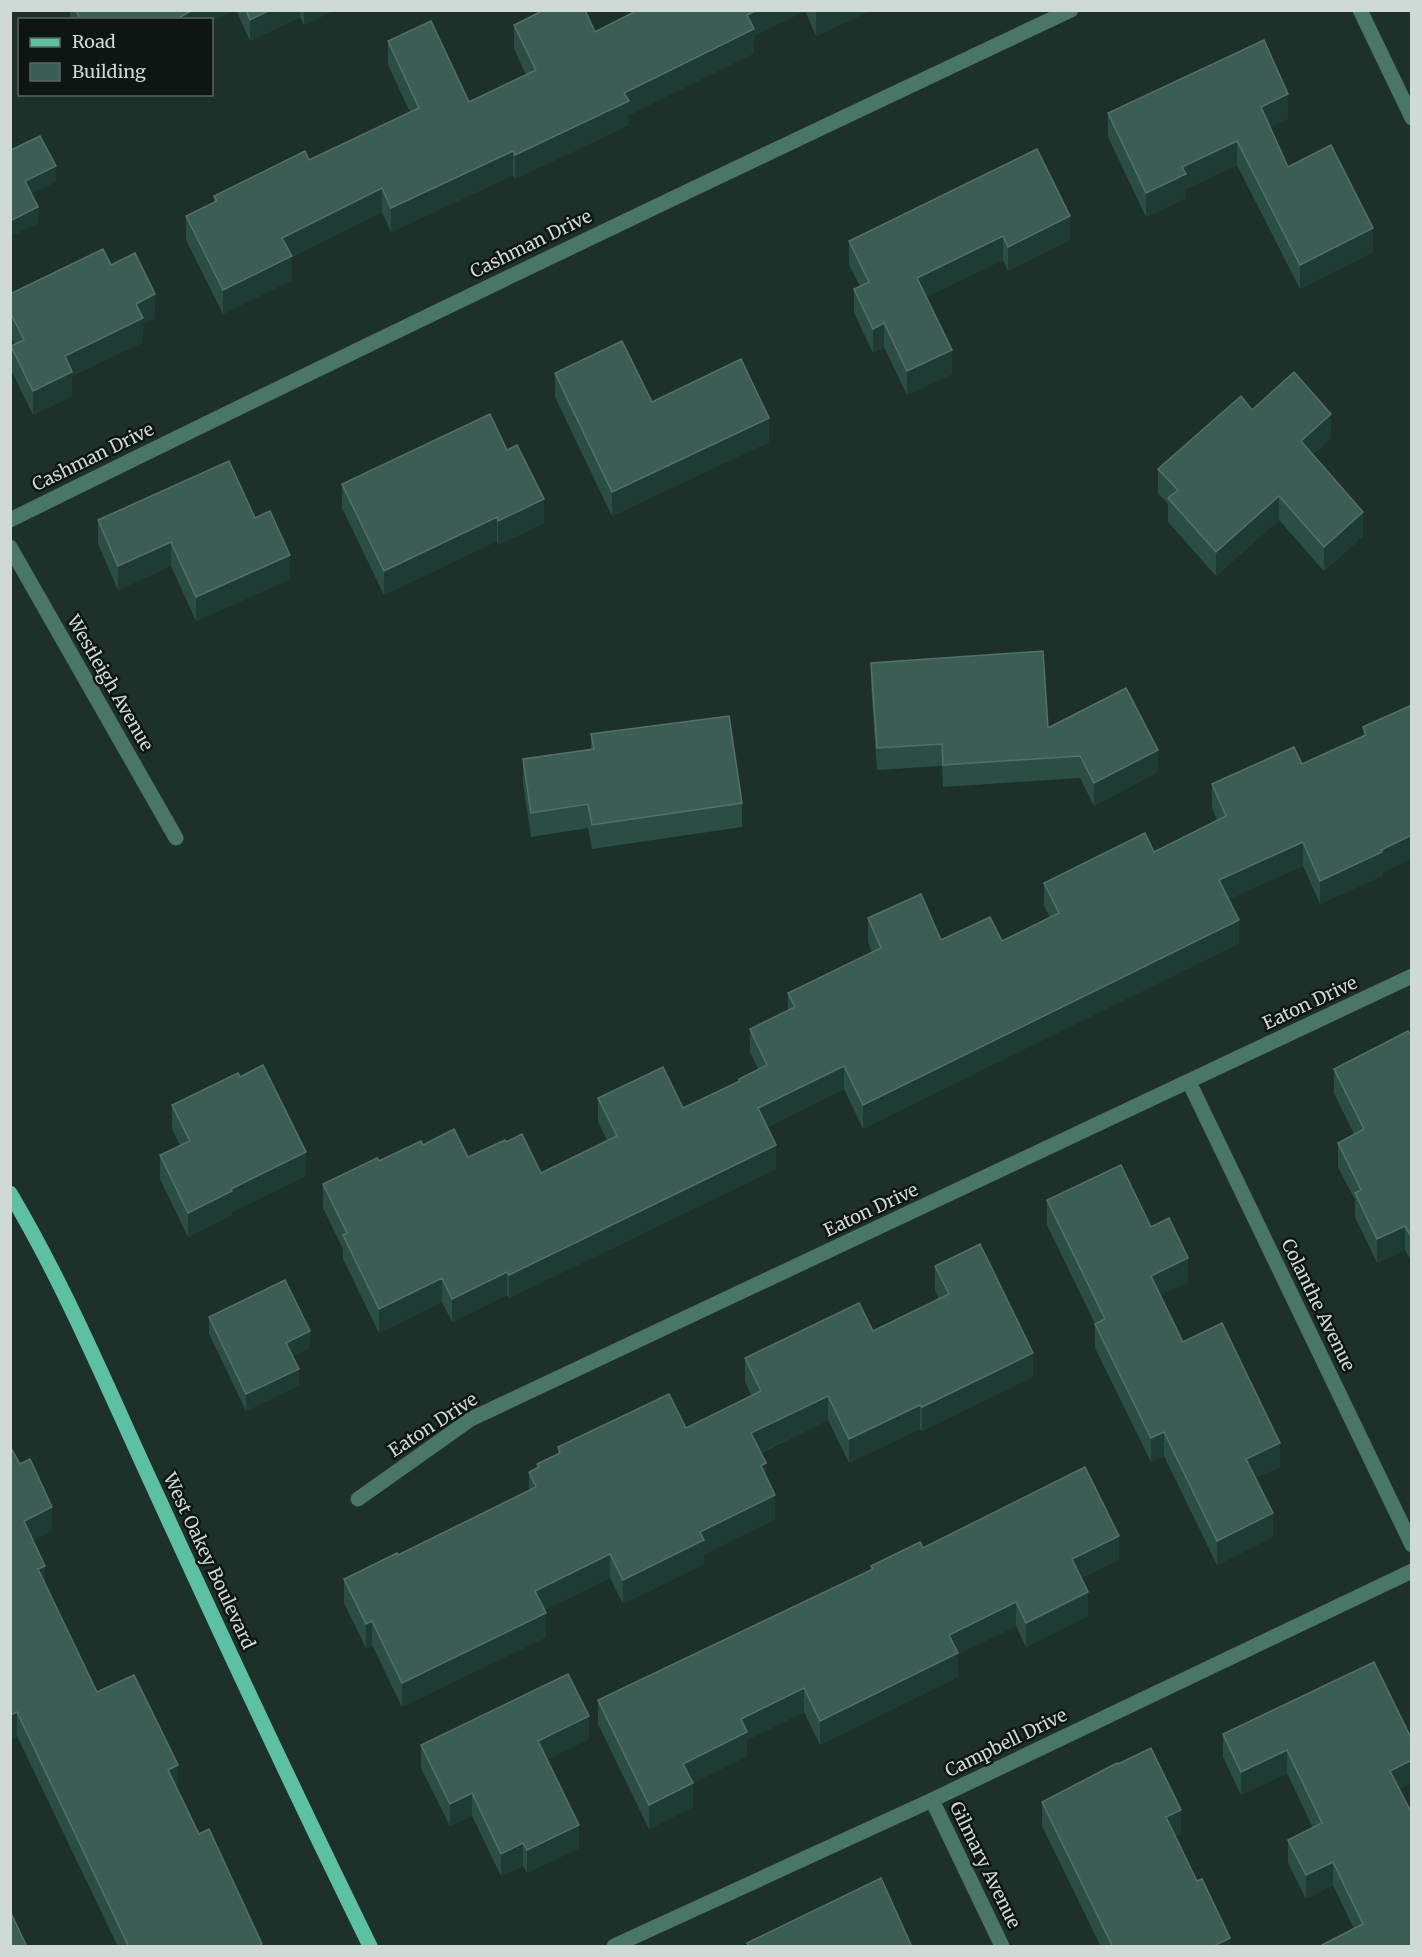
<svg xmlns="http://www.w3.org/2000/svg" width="1422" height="1957" font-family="Merriweather,serif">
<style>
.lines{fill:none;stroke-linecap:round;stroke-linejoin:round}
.minor{stroke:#497667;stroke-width:15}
.major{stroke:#5dc0a2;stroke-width:15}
.wall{fill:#2a4e44}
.shaded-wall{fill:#1e3c33}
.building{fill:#3c5d54;stroke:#537168;stroke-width:1.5}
.labels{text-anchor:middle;stroke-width:5;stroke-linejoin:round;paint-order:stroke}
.street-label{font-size:18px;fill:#cfd9d5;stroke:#0e1613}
</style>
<rect width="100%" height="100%" fill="#1e302a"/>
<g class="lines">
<g class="minor">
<path d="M1360 10 1412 118"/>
<path d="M10 520C362 346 716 177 1071 10"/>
<path d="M10 547 176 838"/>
<path d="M1189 1082 1412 1545"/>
<path d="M358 1499 471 1419 1412 976"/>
<path d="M932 1800 1002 1946"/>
<path d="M614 1946 932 1800 1412 1571"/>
</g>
<path class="major" d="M10 1193C67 1289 110 1394 157 1495 226 1646 297 1797 370 1946"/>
</g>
<g class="wall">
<path d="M70 10H235L212 20H70Z"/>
<path d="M236 10H335L304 25 300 17 250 41Z"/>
<path d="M638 10H872L816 36 805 11 754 36V53L629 115V125L515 179 513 175 391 232 382 212 292 257V280L223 314 186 240V216L214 203V196L309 160 410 112 388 65V41L469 102 526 75 514 49V25L595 32Z"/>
<path d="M1108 113 1288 118 1270 127 1288 167 1373 252 1300 289 1237 165 1186 189V198L1146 217 1108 137Z"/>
<path d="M1037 149 1070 240 1008 271 1003 260 926 297 952 374 907 395 884 347 873 353 854 313V289L860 286 849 265V241Z"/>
<path d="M111 265 155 318 143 324V342L72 376V396L33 415 11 370V346L15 344 10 336V294Z"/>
<path d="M555 373 769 442 612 516 555 397Z"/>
<path d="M1252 410 1331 438 1313 454 1363 536 1324 571 1279 520 1216 576 1168 522V504L1158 493V469Z"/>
<path d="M342 484 544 523 498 545 497 541 384 595 342 508Z"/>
<path d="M255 518 290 579 196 621 171 566 118 590 98 544V520Z"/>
<path d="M871 663 1048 728 1158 772 1094 806 1080 778 943 787 942 766 877 770 871 685Z"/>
<path d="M1412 705 1382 876 1320 904 1303 866 1228 899 1239 943 863 1129 844 1089 767 1127 776 1169 509 1298 507 1295 452 1322 442 1302 379 1333 343 1259V1249L323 1208V1184L379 1161 423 1145 468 1157 506 1142 541 1173 607 1140 598 1122V1098L683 1108 739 1081V1079L758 1069 750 1052V1029L788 1010V993L872 952 868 942V918L941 940 1002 941 1050 917 1044 906V883L1154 852 1217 820 1212 808V784L1302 764 1363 737V727Z"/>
<path d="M591 734 742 803V827L592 849 588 828 531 837 523 783V759L591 749Z"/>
<path d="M1412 1037V1262L1405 1250 1377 1263 1355 1217V1200L1338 1167V1143L1354 1134 1334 1093V1069Z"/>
<path d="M172 1105 306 1176 232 1212V1215L188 1237 160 1179V1155L180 1145 172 1129Z"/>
<path d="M1047 1200 1151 1227 1188 1282 1160 1295 1183 1342 1280 1467 1256 1478 1273 1537 1217 1565 1164 1456 1151 1462 1095 1348V1324L1047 1225Z"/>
<path d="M935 1266 1033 1377 922 1431 920 1429 849 1463 828 1420 761 1453 775 1519 704 1554V1564L623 1604 610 1578 544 1610 546 1637 402 1707 372 1645 366 1648 344 1603V1579L398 1555 529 1491V1472L537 1468V1464L558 1455V1447L686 1428 752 1396 745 1382V1358L873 1331 939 1299 935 1290Z"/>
<path d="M209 1317 310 1347 292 1356 299 1385 246 1411 209 1334Z"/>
<path d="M10 1446 52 1531 33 1540 45 1584 97 1692 177 1789 199 1834 262 1947H118L17 1736 10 1739Z"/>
<path d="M923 1548 1119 1560 1081 1578 1088 1616 1026 1647 1016 1626 958 1654V1677L820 1745 804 1712 747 1740V1756L693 1783V1807L649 1829 598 1724V1700L871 1570V1566Z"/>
<path d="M1223 1734 1412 1740V1783L1399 1789 1412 1947 1354 1929 1333 1885 1306 1899 1288 1863V1840L1313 1828 1287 1773 1241 1795 1223 1757Z"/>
<path d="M589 1739 546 1760 579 1848 527 1873 523 1866 501 1876 472 1816 450 1826 421 1768V1745Z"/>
<path d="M1042 1802 1181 1834 1175 1836 1230 1947H1101L1042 1826Z"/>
</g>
<g class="shaded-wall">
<path d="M193 10H235L212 22V20H175Z"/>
<path d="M270 10H300V17L250 41V20Z"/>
<path d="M304 10H335L304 25Z"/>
<path d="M757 10H805V11L754 36V53L629 115V125L515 179V155L624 93 747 15Z"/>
<path d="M820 10H872L816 36V12Z"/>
<path d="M1288 94V118L1261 131V107Z"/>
<path d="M1237 141V165L1186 189V198L1146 217V193L1182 167Z"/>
<path d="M513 151V175L391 232V208Z"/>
<path d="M56 166V182L25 197V181Z"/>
<path d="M382 188V212L292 257V280L223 314V290L282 238Z"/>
<path d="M38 207V223L10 237V221Z"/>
<path d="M1070 216V240L1008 271V247Z"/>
<path d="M1373 228V252L1300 289V265Z"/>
<path d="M1003 236V260L917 302V278Z"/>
<path d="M155 294V318L143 324V342L72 376V396L33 415V391L65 356 136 304Z"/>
<path d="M884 323V347L873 353V329Z"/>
<path d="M952 350V374L907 395V371Z"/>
<path d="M1331 414V438L1301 465V441Z"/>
<path d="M769 418V442L612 516V492Z"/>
<path d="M1279 496V520L1216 576V552Z"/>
<path d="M544 499V523L498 545V521Z"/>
<path d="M1363 512V536L1324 571V547Z"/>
<path d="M497 517V541L384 595V571Z"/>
<path d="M171 542V566L118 590V566Z"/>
<path d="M290 555V579L196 621V597Z"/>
<path d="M1158 750V772L1094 806V783Z"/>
<path d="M1412 835V859L1382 873V876L1320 904V881Z"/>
<path d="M1303 842V866L1219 904V880Z"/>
<path d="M1239 920V943L863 1129V1105Z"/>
<path d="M844 1066V1089L758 1131V1108Z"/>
<path d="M776 1145V1169L509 1298V1275Z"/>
<path d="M306 1152V1176L232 1212V1215L188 1237V1213L231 1189Z"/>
<path d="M1405 1226V1250L1377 1263V1239Z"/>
<path d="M1188 1258V1282L1151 1300V1276Z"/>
<path d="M507 1272V1295L452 1322V1299Z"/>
<path d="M442 1278V1302L379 1333V1309Z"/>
<path d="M310 1331V1347L286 1359V1343Z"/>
<path d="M1033 1353V1377L922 1431V1407Z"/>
<path d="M299 1369V1385L246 1411V1394Z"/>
<path d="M828 1396V1420L751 1457V1433Z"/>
<path d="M920 1405V1429L849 1463V1439Z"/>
<path d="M1164 1432V1456L1151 1462V1438Z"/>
<path d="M1280 1443V1467L1246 1483V1459Z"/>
<path d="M766 1463V1487L761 1466Z"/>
<path d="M775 1495V1519L704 1554V1564L623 1604V1580L700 1532Z"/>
<path d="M52 1507V1531L24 1545V1521Z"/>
<path d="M1273 1513V1537L1217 1565V1541Z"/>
<path d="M1119 1536V1560L1072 1583V1559Z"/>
<path d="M610 1554V1578L535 1615V1591Z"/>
<path d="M45 1566V1590L38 1569Z"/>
<path d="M1088 1592V1616L1026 1647V1623Z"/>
<path d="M1016 1602V1626L958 1654V1677L820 1745V1721L949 1635Z"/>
<path d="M546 1613V1637L402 1707V1683Z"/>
<path d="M372 1621V1645L366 1648V1624Z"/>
<path d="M804 1688V1712L747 1740V1756L683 1788V1764L741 1719Z"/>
<path d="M17 1712V1736L10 1739V1715Z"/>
<path d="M589 1716V1739L538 1764V1741Z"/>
<path d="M1287 1750V1773L1241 1795V1772Z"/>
<path d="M1412 1760V1783L1390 1794V1771Z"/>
<path d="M178 1765V1789L168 1770Z"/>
<path d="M693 1783V1807L649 1829V1805Z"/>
<path d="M472 1793V1816L450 1826V1804Z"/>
<path d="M1181 1810V1834L1166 1841V1817Z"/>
<path d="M579 1825V1848L527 1873V1850Z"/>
<path d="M523 1843V1866L501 1876V1854Z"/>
<path d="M1333 1862V1885L1306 1899V1875Z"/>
<path d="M1230 1938V1947H1212Z"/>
</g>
<g class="building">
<path d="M76 10H193L175 20H80Z"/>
<path d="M246 10H270L250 20Z"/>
<path d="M544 10H585L595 32 638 10H757L747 15 754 29 624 93 629 101 515 155 513 151 391 208 382 188 282 238 292 256 223 290 186 216 217 201 214 196 305 151 309 160 419 108 388 41 431 21 469 102 536 70 514 25Z"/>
<path d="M1264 40 1288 94 1261 107 1288 167 1331 145 1373 228 1300 265 1237 141 1182 167 1186 174 1146 193 1108 113Z"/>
<path d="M40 136 56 166 25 181 38 207 10 221V149L11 150Z"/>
<path d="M1037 149 1070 216 1008 247 1003 236 917 278 952 350 907 371 884 323 873 329 854 289 869 282 849 241Z"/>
<path d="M103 249 111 265 135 253 155 294 136 304 143 318 65 356 72 372 33 391 11 346 24 340 10 312V294Z"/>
<path d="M622 341 652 402 741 359 769 418 612 492 555 373Z"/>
<path d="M1294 372 1331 414 1301 441 1363 512 1324 547 1279 496 1216 552 1168 498 1178 490 1158 469 1241 396 1252 410Z"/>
<path d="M490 414 507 450 517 445 544 499 498 521 497 517 384 571 342 484Z"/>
<path d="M229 461 255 518 270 511 290 555 196 597 171 542 118 566 98 520Z"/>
<path d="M1043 651 1048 728 1126 688 1158 750 1094 783 1080 756 943 765 942 744 877 748 871 663Z"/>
<path d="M1412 705V835L1381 850 1382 852 1320 881 1303 842 1219 880 1239 920 863 1105 844 1066 758 1108 776 1145 509 1275 507 1272 452 1299 442 1278 379 1309 343 1235 347 1233 323 1184 377 1158 379 1161 421 1141 423 1145 454 1129 468 1157 505 1140 506 1142 522 1134 541 1173 617 1136 598 1098 663 1067 683 1108 740 1081 739 1079 767 1065 750 1029 795 1007 788 993 881 948 868 918 921 894 941 940 990 917 1002 941 1059 913 1044 883 1145 833 1154 852 1226 816 1212 784 1294 747 1302 764 1366 735 1363 727Z"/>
<path d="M729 716 742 803 592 825 588 804 531 813 523 759 594 749 591 734Z"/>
<path d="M1408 1031 1412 1037V1238L1405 1226 1377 1239 1355 1193 1361 1190 1338 1143 1364 1129 1334 1069Z"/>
<path d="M263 1065 306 1152 231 1189 232 1191 188 1213 160 1155 190 1141 172 1105 238 1073 240 1077Z"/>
<path d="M1121 1165 1151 1227 1169 1218 1188 1258 1151 1276 1183 1342 1222 1323 1280 1443 1246 1459 1273 1513 1217 1541 1164 1432 1151 1438 1095 1324 1105 1319 1047 1200Z"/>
<path d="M980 1244 1033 1353 922 1407 920 1405 849 1439 828 1396 751 1433 766 1463 761 1466 775 1495 700 1532 704 1540 623 1580 610 1554 535 1591 546 1613 402 1683 372 1621 366 1624 344 1579 397 1553 398 1555 536 1487 529 1472 539 1467 537 1464 560 1453 558 1447 669 1394 686 1428 761 1391 745 1358 859 1303 873 1331 949 1294 935 1266Z"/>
<path d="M285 1280 310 1331 286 1343 299 1369 246 1394 209 1317Z"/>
<path d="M10 1446 20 1464 30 1459 52 1507 24 1521 45 1566 38 1569 97 1692 134 1675 178 1765 168 1770 199 1834 209 1829 262 1944 257 1947H129L17 1712 10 1715Z"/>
<path d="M1085 1467 1119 1536 1072 1559 1088 1592 1026 1623 1016 1602 949 1635 958 1653 820 1721 804 1688 741 1719 747 1732 683 1764 693 1783 649 1805 598 1700 873 1569 871 1566 920 1542 923 1548Z"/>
<path d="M1374 1662 1412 1740V1760L1390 1771 1412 1814V1947H1320V1946L1363 1924 1333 1862 1306 1875 1288 1840 1322 1823 1287 1750 1241 1772 1223 1734Z"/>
<path d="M568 1674 589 1716 538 1741 579 1825 527 1850 523 1843 501 1854 472 1793 450 1804 421 1745Z"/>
<path d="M1151 1748 1181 1810 1166 1817 1197 1881 1202 1879 1230 1938 1212 1947H1113L1042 1802 1117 1763 1118 1764Z"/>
<path d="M881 1878 912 1947H749L747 1943Z"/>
<path d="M10 1911 27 1947H10Z"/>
</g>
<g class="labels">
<g class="street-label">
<text transform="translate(531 244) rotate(-26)" y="6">Cashman Drive</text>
<text transform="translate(93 457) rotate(-26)" y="6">Cashman Drive</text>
<text transform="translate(110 683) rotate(60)" y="6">Westleigh Avenue</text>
<text transform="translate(1310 1003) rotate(-25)" y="6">Eaton Drive</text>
<text transform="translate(871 1210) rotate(-25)" y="6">Eaton Drive</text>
<text transform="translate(1318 1305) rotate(64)" y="6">Colanthe Avenue</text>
<text transform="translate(433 1425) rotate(-33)" y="6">Eaton Drive</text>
<text transform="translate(209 1561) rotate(65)" y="6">West Oakey Boulevard</text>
<text transform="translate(1006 1743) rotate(-26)" y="6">Campbell Drive</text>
<text transform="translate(985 1865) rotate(64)" y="6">Gilmary Avenue</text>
</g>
</g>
<rect width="1422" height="1957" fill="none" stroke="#cfd9d5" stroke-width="24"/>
<rect x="18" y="18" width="195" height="78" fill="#0e1613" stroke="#5b6461" stroke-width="1.5"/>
<rect x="30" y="38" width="30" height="9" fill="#5dc0a2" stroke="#5b6461" stroke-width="1.5"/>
<text x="72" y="48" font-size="18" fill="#cfd9d5">Road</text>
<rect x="30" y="63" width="30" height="18" fill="#3c5d54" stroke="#5b6461" stroke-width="1.5"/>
<text x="72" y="78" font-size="18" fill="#cfd9d5">Building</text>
</svg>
